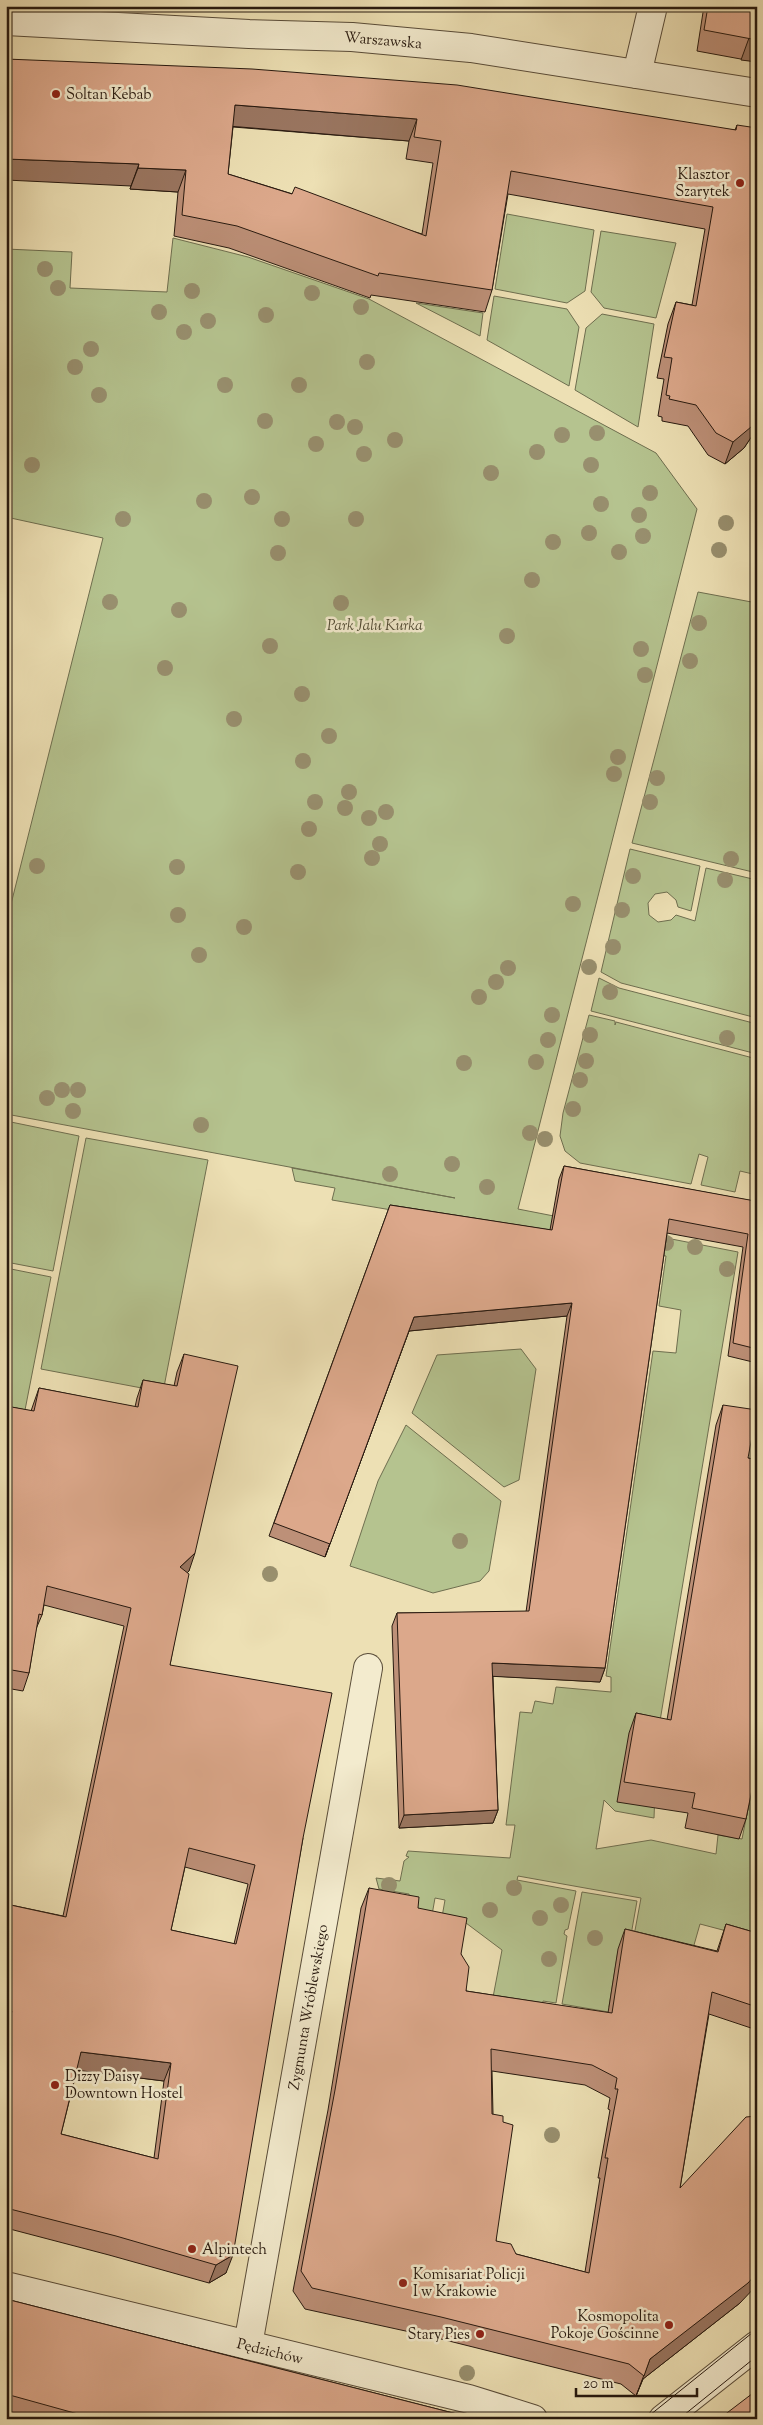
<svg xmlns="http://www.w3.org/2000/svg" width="763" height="2425" font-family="'Sorts Mill Goudy',serif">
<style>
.green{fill:#b5c38f;stroke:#6e6e4f}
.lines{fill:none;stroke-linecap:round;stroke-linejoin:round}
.minor-casing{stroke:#584b38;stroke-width:30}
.minor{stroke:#f3ebce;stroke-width:28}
.tram{stroke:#27190f;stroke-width:1}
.tree{fill:#988f6e}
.wall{fill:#bd9078;stroke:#27190f;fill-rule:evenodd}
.shaded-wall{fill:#9a7661;stroke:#27190f}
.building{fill:#dca88b;stroke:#27190f;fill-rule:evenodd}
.poi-dot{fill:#8f2418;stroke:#f3ebce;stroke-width:2}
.labels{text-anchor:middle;stroke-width:5;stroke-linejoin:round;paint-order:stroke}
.street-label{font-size:15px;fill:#27190f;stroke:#f3ebce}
.poi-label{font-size:15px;fill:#27190f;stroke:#f3ebce;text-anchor:start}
.park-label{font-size:15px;font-style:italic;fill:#524c35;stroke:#f3ebce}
</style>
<rect width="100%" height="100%" fill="#ede0b4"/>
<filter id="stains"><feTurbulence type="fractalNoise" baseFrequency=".004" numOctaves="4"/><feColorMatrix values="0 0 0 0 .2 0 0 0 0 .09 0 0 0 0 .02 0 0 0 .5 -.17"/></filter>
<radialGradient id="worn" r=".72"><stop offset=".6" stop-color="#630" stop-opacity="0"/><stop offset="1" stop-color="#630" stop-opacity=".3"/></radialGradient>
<g class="green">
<path d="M507 214 594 230 585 291 567 303 495 289Z"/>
<path d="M601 231 676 243 656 318 604 308 591 292Z"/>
<path d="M173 238 248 257 369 299 656 453 697 509 518 1209 738 1252 657 1739 654 1818 615 1811 604 1800 596 1849 651 1840 716 1854 718 1835 742 1839 752 1788 757 1789V1939L700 1924 688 1966 631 1952 641 1898 518 1876 517 1880 576 1891 568 1929 565 1930 564 1934 567 1936 556 2003 543 2001 540 2021 490 2013 502 1950 462 1920 442 1917 445 1900 435 1898 432 1915 410 1912 409 1894 379 1889 376 1878 400 1881 404 1861 409 1857 406 1856 408 1851 510 1858 515 1825H506L520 1712 532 1713 535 1701 553 1704 556 1687 611 1692V1677L606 1676 653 1351 676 1353 681 1310 659 1306 666 1256 332 1200 335 1188 295 1181 292 1168 455 1198 6 1114V924L103 538 6 517V249L72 252 70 288 167 292Z"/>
<path d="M494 296 567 309 579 327 569 386 487 340Z"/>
<path d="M416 303 483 313 480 336Z"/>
<path d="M602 314 654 324 638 427 575 390 586 328Z"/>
<path d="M698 592 757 603V873L632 843Z"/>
<path d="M630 849 700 866 691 911 678 907 676 900 667 892 655 894 648 903 649 915 658 922 671 920 676 915 695 921 706 868 757 880V1018L621 983 601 972Z"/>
<path d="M599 978 619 988 757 1024V1054L591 1011Z"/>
<path d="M589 1015 615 1021V1025L616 1022 757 1059V1175L740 1171 735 1192 701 1185 708 1157 699 1154 691 1184 580 1163 565 1151 560 1136 563 1113Z"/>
<path d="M6 1121 79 1136 53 1271 6 1262Z"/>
<path d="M86 1138 208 1160 163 1392 41 1369Z"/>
<path d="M6 1268 51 1277 25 1410 6 1406Z"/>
<path d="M521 1349 536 1369 519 1480 504 1487 412 1413 437 1355Z"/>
<path d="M406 1425 501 1501 489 1571 480 1581 433 1593 350 1566 378 1481Z"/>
<path d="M582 1892 637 1901 628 1952 618 1951 609 2007 620 2014 562 2004Z"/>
</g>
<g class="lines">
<g class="minor-casing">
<g id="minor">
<path d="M6 21 249 34 352 37 471 48 757 93"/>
<path d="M637 74 653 6"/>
<path d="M6 2286 469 2399 533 2419"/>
<path d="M248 2345 368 1668"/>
<path d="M663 2419 757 2345"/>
</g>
</g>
<use href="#minor" class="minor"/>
<g class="tram">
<path d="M645 2419 757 2329"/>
<path d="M679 2419 757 2356"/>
</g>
</g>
<g class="tree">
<circle cx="45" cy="269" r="8"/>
<circle cx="58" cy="288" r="8"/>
<circle cx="192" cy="291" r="8"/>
<circle cx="312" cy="293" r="8"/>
<circle cx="361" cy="307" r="8"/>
<circle cx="159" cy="312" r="8"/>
<circle cx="266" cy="315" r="8"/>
<circle cx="208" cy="321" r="8"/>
<circle cx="184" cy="332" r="8"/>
<circle cx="91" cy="349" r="8"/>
<circle cx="367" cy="362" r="8"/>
<circle cx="75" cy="367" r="8"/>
<circle cx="225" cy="385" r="8"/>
<circle cx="299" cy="385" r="8"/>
<circle cx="99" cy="395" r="8"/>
<circle cx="265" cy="421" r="8"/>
<circle cx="337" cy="422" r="8"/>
<circle cx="355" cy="427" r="8"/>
<circle cx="597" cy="433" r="8"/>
<circle cx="562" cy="435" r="8"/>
<circle cx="395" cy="440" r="8"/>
<circle cx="316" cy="444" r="8"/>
<circle cx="537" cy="452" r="8"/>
<circle cx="364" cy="454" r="8"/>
<circle cx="32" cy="465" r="8"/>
<circle cx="591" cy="465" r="8"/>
<circle cx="491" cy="473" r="8"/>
<circle cx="650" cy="493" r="8"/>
<circle cx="252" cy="497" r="8"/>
<circle cx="204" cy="501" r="8"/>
<circle cx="601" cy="504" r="8"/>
<circle cx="639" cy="515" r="8"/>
<circle cx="123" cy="519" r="8"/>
<circle cx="282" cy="519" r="8"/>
<circle cx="356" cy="519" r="8"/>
<circle cx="726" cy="523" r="8"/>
<circle cx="589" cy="533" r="8"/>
<circle cx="643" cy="536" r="8"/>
<circle cx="553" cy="542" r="8"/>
<circle cx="719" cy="550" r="8"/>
<circle cx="619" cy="552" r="8"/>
<circle cx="278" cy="553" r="8"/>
<circle cx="532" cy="580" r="8"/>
<circle cx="110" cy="602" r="8"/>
<circle cx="341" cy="603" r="8"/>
<circle cx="179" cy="610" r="8"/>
<circle cx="699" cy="623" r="8"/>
<circle cx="507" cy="636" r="8"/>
<circle cx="270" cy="646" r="8"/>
<circle cx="641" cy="649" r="8"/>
<circle cx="690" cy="661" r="8"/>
<circle cx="165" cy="668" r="8"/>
<circle cx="645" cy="675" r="8"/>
<circle cx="302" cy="694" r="8"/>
<circle cx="234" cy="719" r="8"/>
<circle cx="329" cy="736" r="8"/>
<circle cx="618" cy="757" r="8"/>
<circle cx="303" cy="761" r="8"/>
<circle cx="614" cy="774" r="8"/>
<circle cx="657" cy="778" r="8"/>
<circle cx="349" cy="792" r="8"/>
<circle cx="315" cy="802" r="8"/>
<circle cx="650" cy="802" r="8"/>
<circle cx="345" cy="808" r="8"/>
<circle cx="386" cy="812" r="8"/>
<circle cx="369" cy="818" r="8"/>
<circle cx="309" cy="829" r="8"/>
<circle cx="380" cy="844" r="8"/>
<circle cx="372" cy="858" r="8"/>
<circle cx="731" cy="859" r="8"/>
<circle cx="37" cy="866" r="8"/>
<circle cx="177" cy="867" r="8"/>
<circle cx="298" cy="872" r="8"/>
<circle cx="633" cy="876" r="8"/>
<circle cx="725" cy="880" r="8"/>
<circle cx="573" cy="904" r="8"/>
<circle cx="622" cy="910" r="8"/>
<circle cx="178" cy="915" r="8"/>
<circle cx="244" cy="927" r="8"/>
<circle cx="613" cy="947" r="8"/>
<circle cx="199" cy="955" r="8"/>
<circle cx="589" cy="967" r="8"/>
<circle cx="508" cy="968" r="8"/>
<circle cx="496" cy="982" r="8"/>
<circle cx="610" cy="992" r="8"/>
<circle cx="479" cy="997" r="8"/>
<circle cx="552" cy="1015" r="8"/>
<circle cx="590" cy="1035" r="8"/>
<circle cx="727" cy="1038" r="8"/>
<circle cx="548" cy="1040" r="8"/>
<circle cx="586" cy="1061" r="8"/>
<circle cx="536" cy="1062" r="8"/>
<circle cx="464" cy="1063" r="8"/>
<circle cx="580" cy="1080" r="8"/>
<circle cx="62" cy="1090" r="8"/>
<circle cx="78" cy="1090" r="8"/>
<circle cx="47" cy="1098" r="8"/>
<circle cx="573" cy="1109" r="8"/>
<circle cx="73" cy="1111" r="8"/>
<circle cx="201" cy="1125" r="8"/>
<circle cx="530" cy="1133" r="8"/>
<circle cx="545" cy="1139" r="8"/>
<circle cx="452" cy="1164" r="8"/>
<circle cx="390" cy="1174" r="8"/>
<circle cx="487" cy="1187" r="8"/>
<circle cx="666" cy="1243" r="8"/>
<circle cx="695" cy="1247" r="8"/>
<circle cx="727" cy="1269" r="8"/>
<circle cx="460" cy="1541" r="8"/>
<circle cx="270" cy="1574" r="8"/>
<circle cx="389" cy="1885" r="8"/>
<circle cx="514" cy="1888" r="8"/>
<circle cx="561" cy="1905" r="8"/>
<circle cx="490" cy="1910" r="8"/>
<circle cx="540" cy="1918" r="8"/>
<circle cx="595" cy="1938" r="8"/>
<circle cx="549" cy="1959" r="8"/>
<circle cx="552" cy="2135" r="8"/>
<circle cx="467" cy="2373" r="8"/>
</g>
<g class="wall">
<path d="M704 6H757V62L697 51Z"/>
<path d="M6 59 735 130 737 125 752 436 744 448 725 464 708 455 688 426 662 421V417L658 416 664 379 657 378 668 324 676 302 692 305 705 229 508 194 492 290 485 312 371 295 370 298 229 248 174 236 178 192 130 189 131 186ZM233 127 409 141 406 159 433 163 422 234 228 174Z"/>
<path d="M564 1166 753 1201 757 1185V1363L728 1356 743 1247 667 1233 605 1668 600 1682 493 1676 498 1810 493 1823 399 1828 392 1626 397 1613 526 1612 567 1316 409 1331 325 1557 269 1536 390 1205 550 1230 559 1179Z"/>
<path d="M184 1354 189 1571 187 1573 170 1665 303 1838 226 2273 209 2283 109 2255 6 2228V1904L63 1916 124 1626 44 1605 42 1615 36 1629 29 1673 23 1691 6 1688V1406L31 1411 39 1388 135 1407 137 1398 143 1380 174 1386 177 1372ZM185 1867 248 1884 234 1944 171 1930ZM77 2070 164 2081 154 2158 61 2134Z"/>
<path d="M723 1405 748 1458 757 1460V1774L755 1773 746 1819 739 1839 685 1828 688 1813 617 1802 629 1733 636 1713 667 1720 716 1425Z"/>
<path d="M369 1888 418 1908 461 1954 466 1991 608 2013 618 1949 625 1929 717 1951 726 1924 757 1933V2030L709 2014 680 2188 740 2303 643 2379 636 2396 621 2384 433 2337 305 2309 293 2291 328 2110 361 1908ZM492 2071 585 2085 610 2098 608 2109 610 2110 598 2178H600L585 2272 516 2254 496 2241Z"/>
<path d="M6 2299 457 2414 455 2419H12L6 2417Z"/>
</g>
<g class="shaded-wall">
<path d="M749 38 757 40V62L741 60Z"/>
<path d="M235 105 417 119 409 141 228 126Z"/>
<path d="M6 159 139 164 131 186 6 180Z"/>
<path d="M138 168 186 170 178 192 130 189Z"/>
<path d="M757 419V437L752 436 744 448 725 464 733 442Z"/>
<path d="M572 1303 567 1316 409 1331 325 1557 414 1317Z"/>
<path d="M195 1553 189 1571 174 1585 180 1567Z"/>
<path d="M492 1663 605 1668 600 1682 487 1676Z"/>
<path d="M498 1810 493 1823 399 1828 404 1815Z"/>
<path d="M81 2052 171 2063 164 2081 75 2070Z"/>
<path d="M233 2255 226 2273 209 2283 216 2265Z"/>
<path d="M757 2273V2285L740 2303 643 2379 636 2396 650 2359Z"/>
</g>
<g class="building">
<path d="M708 6H757V40L704 30Z"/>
<path d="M6 59 252 69 457 85 736 130 737 125 757 128V419L751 427 733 442 716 433 696 405 669 399 670 396 666 395 672 358 664 357 676 302 696 306 713 207 511 171 492 290 379 273 378 276 237 226 182 215 186 170 138 168 139 164 6 159ZM235 105 417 119 414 137 441 141 426 236 295 187 292 194 228 174Z"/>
<path d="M564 1166 755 1201 757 1193V1349L733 1343 748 1234 669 1219 605 1668 492 1663 498 1810 404 1815 397 1613 529 1611 572 1303 414 1317 330 1544 274 1523 390 1205 552 1230Z"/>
<path d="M184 1354 238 1366 195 1553 180 1567 189 1574 170 1665 332 1693 303 1838 233 2255 216 2265 116 2236 6 2208V2036L12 2011 6 2010V1904L66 1917 131 1608 47 1586 42 1615 39 1614 29 1673 6 1669V1406L34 1411 39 1388 138 1407 143 1380 177 1386ZM189 1848 255 1865 236 1944 171 1930ZM81 2052 171 2063 158 2159 61 2134Z"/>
<path d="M723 1405 757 1410 748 1458 757 1460V1765L746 1819 692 1808 695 1793 624 1782 636 1713 671 1720Z"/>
<path d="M369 1888 419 1897 418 1908 467 1918 461 1954 469 1967 466 1991 612 2013 625 1929 718 1952 726 1924 757 1933V2007L712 1992 680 2188 746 2117 757 2116V2273L748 2283 650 2359 644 2376 629 2364 441 2317 312 2288 301 2271 335 2090ZM491 2049 592 2065 617 2078 615 2089H618L605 2158H608L589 2273 516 2254 511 2244 496 2241 513 2125 503 2122V2116L492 2114Z"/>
<path d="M6 2299 457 2414 453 2419H234V2417L232 2419H77L78 2414 6 2394Z"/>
<path d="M757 2390V2419H719Z"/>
</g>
<g class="poi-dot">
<circle cx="56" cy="94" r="5"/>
<circle cx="740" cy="183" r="5"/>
<circle cx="55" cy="2085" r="5"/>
<circle cx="192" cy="2249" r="5"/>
<circle cx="403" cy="2283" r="5"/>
<circle cx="669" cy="2325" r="5"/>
<circle cx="480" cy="2334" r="5"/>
</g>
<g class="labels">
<g class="street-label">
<text transform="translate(383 40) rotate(5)" y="5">Warszawska</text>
<text transform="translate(308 2007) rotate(-80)" y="5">Zygmunta Wróblewskiego</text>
<text transform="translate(270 2351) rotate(14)" y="5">Pędzichów</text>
</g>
<g class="poi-label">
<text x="66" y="99">Soltan Kebab</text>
<text x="730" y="179" text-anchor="end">Klasztor<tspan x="730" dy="17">Szarytek</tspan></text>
<text x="65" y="2081">Dizzy Daisy<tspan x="65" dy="17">Downtown Hostel</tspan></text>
<text x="202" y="2254">Alpintech</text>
<text x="413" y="2279">Komisariat Policji<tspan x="413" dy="17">I w Krakowie</tspan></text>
<text x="659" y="2321" text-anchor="end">Kosmopolita<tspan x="659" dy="17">Pokoje Gościnne</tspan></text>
<text x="470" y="2339" text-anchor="end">Stary Pies</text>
</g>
<g class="park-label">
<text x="375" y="630">Park Jalu Kurka</text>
</g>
</g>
<rect width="763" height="2425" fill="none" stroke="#ede0b4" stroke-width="25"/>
<rect x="8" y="8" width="748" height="2410" fill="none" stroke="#27190f" stroke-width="2.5"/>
<rect x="12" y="12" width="738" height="2400" fill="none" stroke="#27190f"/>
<path d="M576 2388v8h121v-8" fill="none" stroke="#27190f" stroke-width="2.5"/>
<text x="583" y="2388" font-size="15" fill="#27190f" stroke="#f3ebce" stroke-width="4" paint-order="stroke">20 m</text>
<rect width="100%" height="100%" filter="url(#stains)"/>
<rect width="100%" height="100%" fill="url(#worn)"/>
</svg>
